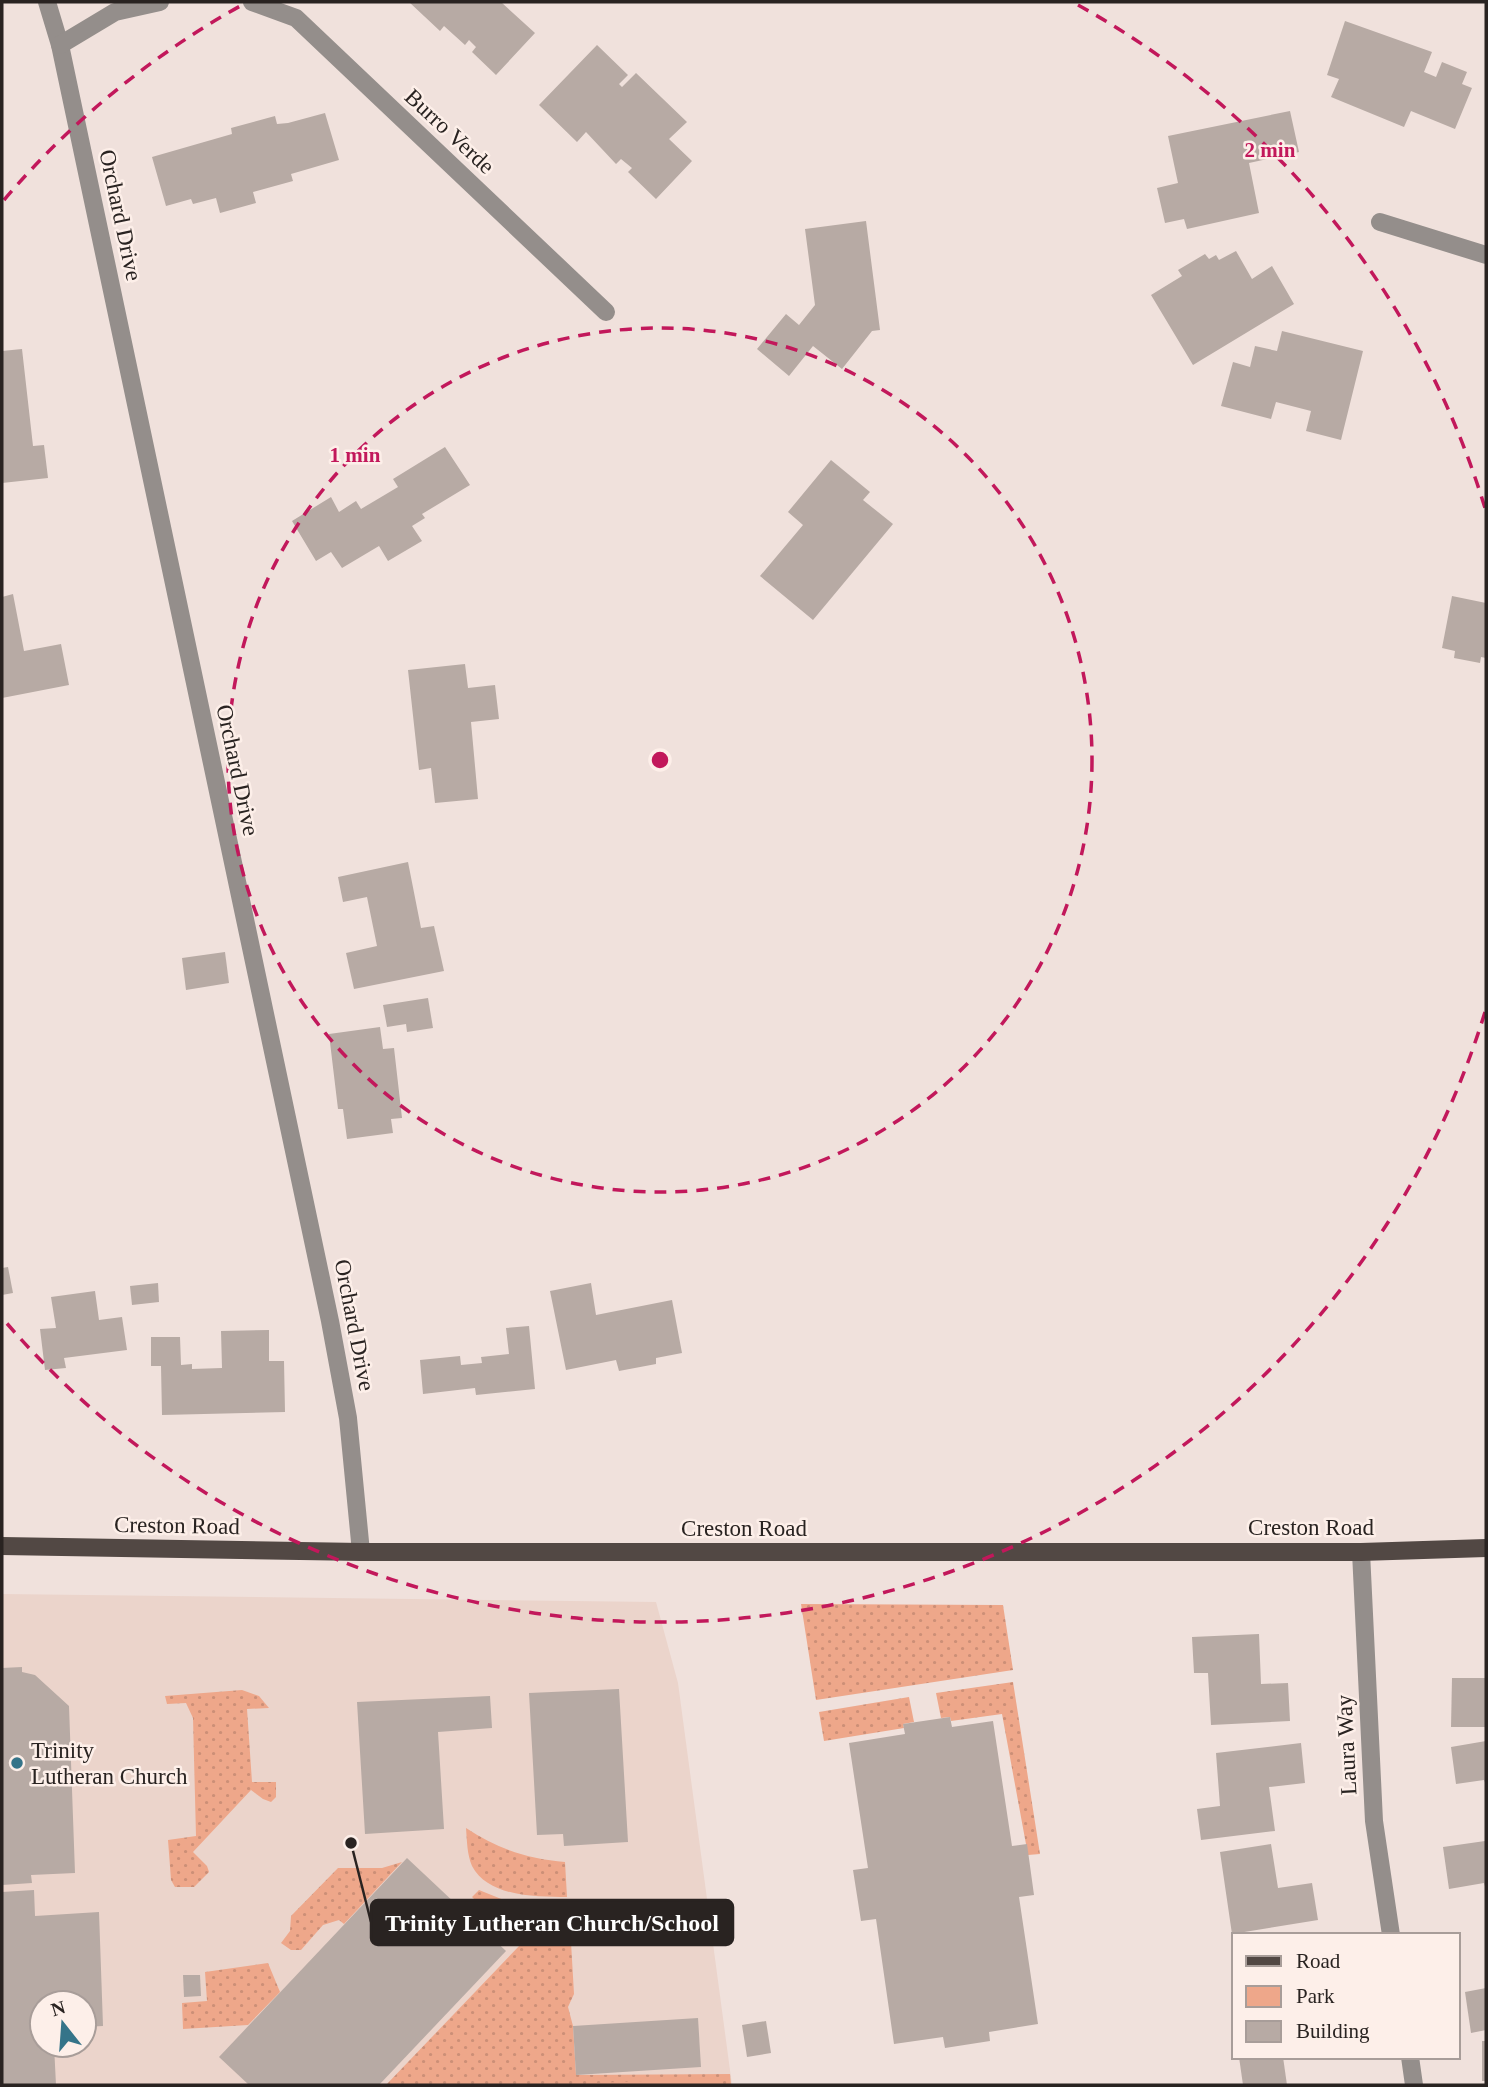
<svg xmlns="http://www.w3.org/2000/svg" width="1488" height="2087" font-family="Georgia,serif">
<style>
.built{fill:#ebd4cb;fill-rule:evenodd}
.green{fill:url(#green-dots)}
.pitch{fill:#eea78a}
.building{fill:#b7aaa4}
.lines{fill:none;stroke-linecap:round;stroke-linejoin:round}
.minor{stroke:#948e8b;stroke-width:18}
.major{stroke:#524844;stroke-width:18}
.ring{fill:none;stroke:#c2185b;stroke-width:3.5;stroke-dasharray:12 9}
.poi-dot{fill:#357489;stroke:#fdefe9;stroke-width:2.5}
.labels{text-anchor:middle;stroke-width:5;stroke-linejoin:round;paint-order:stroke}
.street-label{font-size:23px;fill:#292321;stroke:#fdefe9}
.poi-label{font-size:23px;fill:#292321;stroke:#fdefe9;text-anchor:start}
.centre{fill:#c2185b;stroke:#fdefe9;stroke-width:3.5}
.ring-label{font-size:21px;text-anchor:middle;font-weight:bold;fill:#c2185b;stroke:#fdefe9;stroke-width:5;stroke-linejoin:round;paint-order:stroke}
.leader{fill:none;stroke:#292321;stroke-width:2.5}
.callout-dot{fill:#292321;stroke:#fdefe9;stroke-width:2.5}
.callout{fill:#292321;stroke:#292321;stroke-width:2.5}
.callout-label{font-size:24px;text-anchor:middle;font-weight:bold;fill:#fff}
</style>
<defs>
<pattern id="green-dots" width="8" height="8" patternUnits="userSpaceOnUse" patternTransform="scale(1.75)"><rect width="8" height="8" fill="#eea78a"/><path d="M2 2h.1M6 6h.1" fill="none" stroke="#cc8f77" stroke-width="1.8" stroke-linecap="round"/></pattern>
</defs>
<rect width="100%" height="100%" fill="#f0e1dc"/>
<path class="built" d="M2 1594 656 1602 678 1683 732 2085H2ZM42 2003H84V2045H42Z"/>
<g class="green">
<path d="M801 1604 1003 1605 1013 1670 816 1700Z"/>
<path d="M1013 1682 1040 1854 1028 1855 1002 1714 951 1721 950 1717 941 1718 936 1693Z"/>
<path d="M242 1690 259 1696 269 1708 247 1709 252 1782H276V1797L271 1802 263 1799 251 1790 193 1852 207 1866 209 1872 194 1887H175L171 1880 168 1840 196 1836 193 1718 186 1703 167 1704 165 1696Z"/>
<path d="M909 1697 914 1722 903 1724 904 1728 824 1741 819 1712Z"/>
<path d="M466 1828C497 1849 529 1859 565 1862L567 1897C537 1897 488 1897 472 1866 467 1854 467 1841 466 1828Z"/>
<path d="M402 1862 344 1924 339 1920 323 1925 301 1950H291L281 1943 290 1931 291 1916 338 1868H382Z"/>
<path d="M479 1890 516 1905 569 1907 574 1994 568 2007 573 2026 576 2075 730 2074 731 2085H386L521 1944 472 1897Z"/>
<path d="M268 1963 280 1992 248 2025 183 2029 182 2003 207 2001 205 1972Z"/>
</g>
<path class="pitch" d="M715 2078V2085H596V2083Z"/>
<g class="building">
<path d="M409 2H501L535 33 496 75 472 52 476 47 469 40 465 45 444 26 440 31Z"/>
<path d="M1345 21 1432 52 1424 72 1436 77 1442 62 1467 72 1462 84 1472 88 1455 129 1411 111 1404 127 1331 97 1339 79 1327 75Z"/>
<path d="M597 45 628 75 619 84 622 87 636 73 687 122 669 139 692 161 656 199 628 172 632 168 621 159 616 164 586 132 577 142 539 105Z"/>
<path d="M1290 111 1299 152 1249 163 1259 213 1187 229 1184 219 1165 223 1157 188 1178 183 1168 136Z"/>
<path d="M325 113 339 160 291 174 293 181 253 192 256 203 220 213 216 198 193 204 191 199 166 206 152 157 232 134 231 128 275 116 277 124 288 123Z"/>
<path d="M866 221 880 330 872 331 842 369 813 346 789 376 757 349 786 314 799 325 815 305 805 229Z"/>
<path d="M1236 251 1252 279 1272 266 1294 304 1193 365 1151 295 1182 276 1178 270 1205 254 1209 259 1216 255 1219 260Z"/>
<path d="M1282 331 1363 351 1341 440 1306 431 1311 411 1276 402 1271 419 1221 406 1233 362 1250 367 1255 346 1277 351Z"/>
<path d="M22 349 33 446 44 445 48 478 2 483V351Z"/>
<path d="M445 447 470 485 422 514 425 518 412 526 422 541 388 561 379 546 342 568 331 552 316 561 292 521 331 497 339 512 356 501 361 509 398 487 393 479Z"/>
<path d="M831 460 870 492 863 500 893 524 813 620 760 576 803 525 788 512Z"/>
<path d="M13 594 24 651 61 644 69 685 2 698V597Z"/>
<path d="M1452 596 1486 603V658L1481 657 1480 663 1454 658 1455 651 1442 648Z"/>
<path d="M465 664 468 688 495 685 499 719 471 722 478 799 435 803 431 768 419 770 408 670Z"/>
<path d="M408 862 421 928 434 926 444 971 354 989 346 953 377 946 367 897 343 902 338 877Z"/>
<path d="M225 952 229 983 186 990 182 958Z"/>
<path d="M428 998 433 1028 407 1032 406 1024 387 1027 383 1005Z"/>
<path d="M380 1027 383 1049 394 1048 402 1118 391 1119 393 1133 347 1139 343 1109H338L329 1034Z"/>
<path d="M8 1267 13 1293 2 1295V1268Z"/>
<path d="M158 1283 159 1302 132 1305 130 1286Z"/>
<path d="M591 1283 596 1315 672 1300 682 1353 656 1358V1364L619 1371 616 1360 566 1370 550 1291Z"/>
<path d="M95 1291 99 1320 122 1317 127 1350 64 1358 66 1368 45 1370 40 1329 56 1328 51 1297Z"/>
<path d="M529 1326 535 1389 476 1395 475 1388 423 1394 420 1360 460 1356 461 1365 482 1363 481 1357 509 1354 506 1328Z"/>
<path d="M269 1330V1361H284L285 1412 162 1415 161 1366H151V1337H180L181 1365 192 1364V1369L222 1368 221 1331Z"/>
<path d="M1259 1634 1261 1684 1288 1683 1290 1721 1211 1725 1208 1673H1194L1192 1637Z"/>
<path d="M22 1667V1672L35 1675 69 1706 75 1873 31 1875 32 1883 2 1885V1668Z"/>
<path d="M1452 1678H1486V1727H1451Z"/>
<path d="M619 1689 628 1842 564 1846 563 1834 537 1835 529 1693Z"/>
<path d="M490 1696 492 1728 438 1732 444 1829 365 1834 357 1702Z"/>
<path d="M950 1717 952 1727 993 1721 1012 1846 1027 1844 1034 1895 1019 1897 1038 2024 989 2032 990 2041 945 2048 943 2037 894 2044 876 1919 861 1921 853 1870 868 1868 849 1743 905 1734 903 1724Z"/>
<path d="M1486 1741V1785L1484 1780 1456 1784 1451 1747Z"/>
<path d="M1301 1743 1305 1783 1269 1787 1275 1831 1201 1840 1197 1809 1220 1806 1216 1753Z"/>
<path d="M1485 1841 1486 1890 1484 1883 1449 1889 1443 1847Z"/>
<path d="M1271 1844 1278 1888 1312 1883 1318 1920 1232 1934 1220 1852Z"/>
<path d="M407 1858 506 1951 379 2085H249L219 2057Z"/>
<path d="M34 1890 35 1916 99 1912 103 2026 84 2027V2003H42V2045H54L56 2085H2V1892Z"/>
<path d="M183 1975H200L201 1996 184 1997Z"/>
<path d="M1486 1988V2030L1471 2033 1465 1992Z"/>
<path d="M698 2018 701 2067 576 2075 573 2026Z"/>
<path d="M766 2021 771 2053 747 2057 742 2025Z"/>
<rect x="1482" y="2041" width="4" height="40"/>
<path d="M1239 2057H1283L1287 2085H1243Z"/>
</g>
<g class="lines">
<g class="minor">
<path d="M47 2 60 45 330 1321 348 1418 361 1552"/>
<path d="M252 2 296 18 606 312"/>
<path d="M60 45 115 12 160 2"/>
<path d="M1380 222 1486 255"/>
<path d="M1361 1552 1374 1821 1391 1935"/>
<path d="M1410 2057 1414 2085"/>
</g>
<path class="major" d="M2 1546 361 1552H1361L1486 1548"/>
</g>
<g class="ring">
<circle cx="660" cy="760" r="432"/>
<path d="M1485 1012A863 863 0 0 1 4 1320M4 200A863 863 0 0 1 242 5M1078 5A863 863 0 0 1 1485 508"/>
</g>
<circle class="poi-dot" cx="17" cy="1763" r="7"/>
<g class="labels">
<g class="street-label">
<text transform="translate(450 131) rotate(43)" y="8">Burro Verde</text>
<text transform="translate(121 215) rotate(78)" y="8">Orchard Drive</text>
<text transform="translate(238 770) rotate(78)" y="8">Orchard Drive</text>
<text transform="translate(355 1325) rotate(79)" y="8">Orchard Drive</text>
<text transform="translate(177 1525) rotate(1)" y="8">Creston Road</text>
<text x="1311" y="1535">Creston Road</text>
<text x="744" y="1536">Creston Road</text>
<text transform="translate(1346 1745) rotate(-93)" y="8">Laura Way</text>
</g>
<g class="poi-label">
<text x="31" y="1758">Trinity<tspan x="31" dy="26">Lutheran Church</tspan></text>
</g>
</g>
<circle cx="660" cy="760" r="10" class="centre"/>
<g class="ring-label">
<text x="1270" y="157">2 min</text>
<text x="355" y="462">1 min</text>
</g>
<path class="leader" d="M351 1843L371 1922"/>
<circle class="callout-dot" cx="351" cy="1843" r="7"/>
<rect class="callout" x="371" y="1900" width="362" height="45" rx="7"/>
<g class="callout-label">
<text x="552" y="1931">Trinity Lutheran Church/School</text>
</g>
<rect width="1488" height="2087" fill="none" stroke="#292321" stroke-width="7"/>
<rect x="1232" y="1933" width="228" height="126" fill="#fdefe9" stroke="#a89d99" stroke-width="2"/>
<rect x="1246" y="1956" width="35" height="10" fill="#524844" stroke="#a89d99" stroke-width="2"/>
<text x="1296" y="1968" font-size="21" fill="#292321">Road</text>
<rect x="1246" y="1986" width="35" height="21" fill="#eea78a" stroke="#a89d99" stroke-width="2"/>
<text x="1296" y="2003" font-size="21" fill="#292321">Park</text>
<rect x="1246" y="2021" width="35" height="21" fill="#b7aaa4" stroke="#a89d99" stroke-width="2"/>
<text x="1296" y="2038" font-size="21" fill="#292321">Building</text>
<g transform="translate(63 2024) rotate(343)"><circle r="33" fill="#fdefe9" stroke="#a89d99" stroke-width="2"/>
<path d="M0-5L12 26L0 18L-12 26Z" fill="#357489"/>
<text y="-10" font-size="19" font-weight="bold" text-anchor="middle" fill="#292321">N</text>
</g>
</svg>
